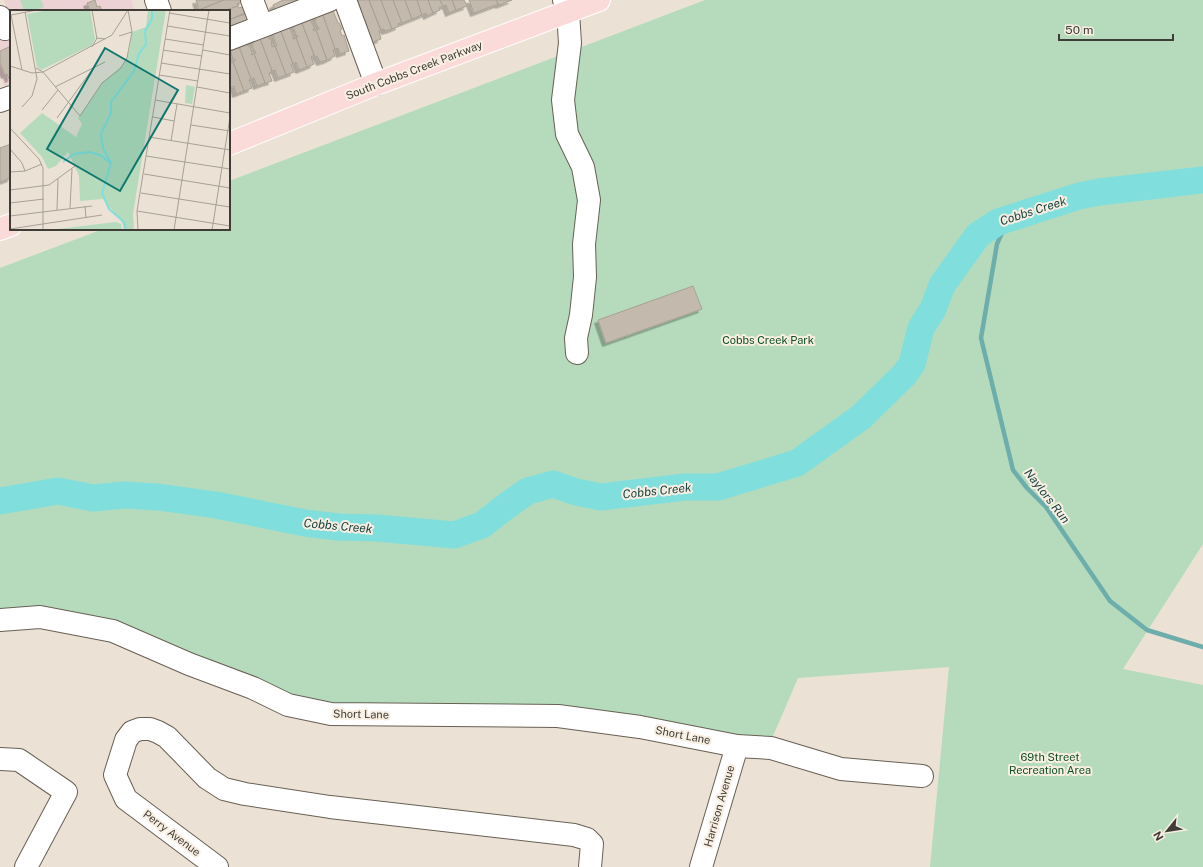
<svg xmlns="http://www.w3.org/2000/svg" width="1203" height="867" font-family="'Public Sans',sans-serif">
<style>
.education{fill:#edd2d4}
.green{fill:#b5dbbc}
.lines{fill:none;stroke-linecap:round;stroke-linejoin:round}
.stream{stroke:#6dadab;stroke-width:4.5}
.river{stroke:#80dedd;stroke-width:27}
.building{fill:#c3baad;stroke:#a8a093;filter:url(#shadow)}
.minor-casing{stroke:#686054;stroke-width:24}
.major-casing{stroke:#fff;stroke-width:24}
.minor{stroke:#fff;stroke-width:22}
.major{stroke:#fadbd9;stroke-width:22}
.labels{text-anchor:middle;stroke-width:4;stroke-linejoin:round;paint-order:stroke}
.street-label{font-size:11px;fill:#403c37;stroke:#f8efe2}
.park-label{font-size:11px;fill:#0c4e23;stroke:#f8efe2}
.water-label{font-size:12px;font-style:italic;fill:#194444;stroke:#f8efe2}
.inset-river{fill:none;stroke:#80dedd;stroke-width:2}
.inset-road{fill:none;stroke:#a7a096;stroke-width:1}
.view{fill:#0f766e;fill-opacity:0.15;stroke:#0f766e;stroke-width:2}
.inset-edge{fill:none;stroke:#403c37;stroke-width:2}
</style>
<defs>
<filter id="shadow"><feDropShadow dx="-3.5" dy="3.5" stdDeviation="0" flood-color="#0004"/></filter>
</defs>
<rect width="100%" height="100%" fill="#ebe2d5"/>
<g class="education">
<path d="M4 0H131L135 11H11V20Z"/>
<path d="M11 36V83L4 86 0 76V40Z"/>
</g>
<g class="green">
<path d="M20 0H41L44 7 33 11H24Z"/>
<path d="M705 0H1203V544L1123 669 1203 685V867H930L949 667 798 678 767 750 513 715 304 708 61 623 0 628V268L103 229H229V181Z"/>
</g>
<g class="lines">
<path class="stream" d="M1008 219 997 244 981 338 1013 470 1027 488 1046 507 1110 601 1147 630 1203 647"/>
<path class="river" d="M0 501 58 491 93 498 124 495 158 497 216 505 305 523 338 527 377 528 454 535 482 525 509 504 528 491 553 484 576 492 601 497 685 487H718L797 463 861 417 904 375 912 364 921 328 933 309 942 285 978 235 998 222 1079 196 1099 192 1203 180"/>
</g>
<g class="building">
<path d="M95 0 97 7 100 6 102 11H88L90 10 87 3Z"/>
<path d="M196 0H224L199 10Z"/>
<path d="M224 0H243V1L237 4 238 6 224 11 199 10Z"/>
<path d="M283 0H315L276 13 273 5Z"/>
<path d="M358 0H369L381 31H379L381 39 373 42 366 27 367 26 365 20 364 21Z"/>
<path d="M369 0H381L392 29 385 31 384 29 381 30Z"/>
<path d="M381 0H393L402 22 398 24 399 26 392 29Z"/>
<path d="M393 0H405L412 19 402 23Z"/>
<path d="M405 0H417L422 15 412 19Z"/>
<path d="M417 0H428L433 13 427 16 426 13 422 15Z"/>
<path d="M428 0H440L443 6 439 8 440 10 433 13Z"/>
<path d="M440 0H452L456 10 449 13 446 5 443 6Z"/>
<path d="M452 0H464L467 6 456 10Z"/>
<path d="M469 0H496L498 4 474 13Z"/>
<path d="M496 0H512L499 5Z"/>
<path d="M238 6 239 8 245 6 247 12 229 20V11H224Z"/>
<path d="M331 6 338 23H339L342 29 340 30 342 36 344 35 349 51 340 54 338 48 335 49 322 13Z"/>
<path d="M313 13H322L335 49 333 50 335 56 327 60 316 30 319 29 315 22 316 21Z"/>
<path d="M245 14V15L248 14 252 23 229 32V20Z"/>
<path d="M308 15 315 29H313L314 31 316 30 327 60 320 62 317 56 315 57 301 21Z"/>
<path d="M292 21H301L314 55 311 57 314 64 307 67 296 38 298 37 297 35 296 36Z"/>
<path d="M287 23 294 37H293V39L296 38 307 67 299 70 296 62 293 64 280 29Z"/>
<path d="M271 29H280L293 64 291 65 294 72 286 75 275 46H277L273 37H274Z"/>
<path d="M267 31 269 39 271 38 272 47 275 46 286 75 278 78 275 70 272 71 259 36Z"/>
<path d="M259 36 272 71 269 73 272 81 265 83 254 54 256 53 252 46 253 45 250 37Z"/>
<path d="M245 39 248 46H250L252 53 251 55 254 54 265 83 257 86 254 78 251 79 238 44Z"/>
<path d="M238 44 251 79 249 80 252 88 244 91 233 62 235 61V59L233 60 229 45Z"/>
<path d="M11 46V78L9 79 7 74 5 75 0 63V51Z"/>
<path d="M229 56 231 63 233 62 244 91 236 94 234 86 230 88 229 84Z"/>
<path d="M11 144V178L0 182V148Z"/>
<path d="M693 286 702 309 606 343 598 320Z"/>
</g>
<g class="lines">
<g class="minor-casing">
<g id="minor">
<path d="M156 0 160 11"/>
<path d="M252 0 262 26"/>
<path d="M345 0 376 84"/>
<path d="M564 0 568 12 570 43 563 100 567 134 583 167 589 200 584 244 585 277 581 315 576 338 577 353"/>
<path d="M0 17 5 29"/>
<path d="M229 39 330 0"/>
<path d="M0 101 11 97"/>
<path d="M0 620 40 617 113 631 189 664 253 688 288 705 331 714 558 716 640 727 737 746 771 748 841 769 922 776"/>
<path d="M0 759 19 760 66 792 26 867"/>
<path d="M217 867 126 799 115 775 126 740 132 732 140 729H150L158 732 167 737 207 778 224 789 245 794 330 807 574 835 587 839 592 844 590 867"/>
<path d="M701 867 737 746"/>
</g>
</g>
<g class="major-casing">
<g id="major">
<path d="M229 144 376 84 599 0"/>
<path d="M0 229 11 225"/>
</g>
</g>
<use href="#minor" class="minor"/>
<use href="#major" class="major"/>
</g>
<g class="labels">
<g class="street-label">
<text transform="translate(414 70) rotate(-21)" y="4">South Cobbs Creek Parkway</text>
<text transform="translate(361 714) rotate(1)" y="4">Short Lane</text>
<text transform="translate(683 735) rotate(11)" y="4">Short Lane</text>
<text transform="translate(719 806) rotate(-74)" y="4">Harrison Avenue</text>
<text transform="translate(172 833) rotate(37)" y="4">Perry Avenue</text>
</g>
<g class="park-label">
<text x="768" y="344">Cobbs Creek Park</text>
<text x="1050" y="761">69th Street<tspan x="1050" dy="13">Recreation Area</tspan></text>
</g>
<g class="water-label">
<text transform="translate(1033 211) rotate(-18)" y="4">Cobbs Creek</text>
<text transform="translate(657 491) rotate(-6)" y="4">Cobbs Creek</text>
<text transform="translate(1047 496) rotate(52)" y="4">Naylors Run</text>
<text transform="translate(338 526) rotate(5)" y="4">Cobbs Creek</text>
</g>
</g>
<g transform="translate(10 10)">
<rect width="220" height="220" fill="#ebe2d5"/>
<path d="M39 0H80L85 29 82 35 31 60 27 57 17 4ZM138 0H156L123 204 124 220H114L112 212 93 189 70 191 69 166 58 142 46 156 38 159 32 147 10 123 32 103 66 127 72 114 68 108 94 71 113 55 119 42 122 22 136 17ZM176 75 185 77 182 94 175 93ZM106 212 111 214 112 220H39Z" fill="#b5dbbc"/>
<path class="inset-river" d="M53 152 64 144 80 142 92 146 101 154M116 220 114 212 99 199 92 183 101 153 93 138 91 124 101 103V92L124 61 129 44 136 34 135 21 142 9V0"/>
<path class="inset-road" d="M82 0 87 29M159 3 220 13M1 5 12 60M1 5 27 0M157 16 220 26M109 26 122 22M155 29 194 35M82 37 87 28 95 29M153 40 192 46M193 40 220 45M151 53 220 64M0 56 22 63 33 62 102 25 118 0M26 58 33 62 70 106 92 73 110 59 117 48 122 22 118 0M149 65 188 71M45 77 95 52M187 77 220 83M145 90 220 103M12 97 22 86 27 69 15 2M32 100 48 80M143 107 164 111M47 108 84 57M181 115 220 121M0 118 29 149 33 158V220M139 127 220 140M161 131 167 94M0 139 12 153 15 161M136 146 220 159M0 162 15 161 32 154M134 164 220 178M0 180 39 175 65 156M131 183 220 197M0 193 34 189M75 196 76 208M60 198 62 159M47 200 48 169M127 201 220 216M0 206 82 196M0 219 92 205M128 220 127 201 160 0M164 220 199 0M202 220 220 107"/>
<path class="view" d="M95 38 168 80 110 181 37 139Z"/>
<rect width="220" height="220" class="inset-edge"/>
</g>
<g transform="translate(1167 831) rotate(240)" stroke="#f8efe2" stroke-width="3" paint-order="stroke">
<path d="M0-3L7 15L0 10L-7 15Z" fill="#403c37"/>
<text y="-6" font-size="11" font-weight="bold" text-anchor="middle" fill="#403c37">N</text>
</g>
<path d="M1059 34v6h114v-6" fill="none" stroke="#403c37" stroke-width="2"/>
<text x="1065" y="34" font-size="12" fill="#403c37" stroke="#f8efe2" stroke-width="3" paint-order="stroke">50 m</text>
</svg>
